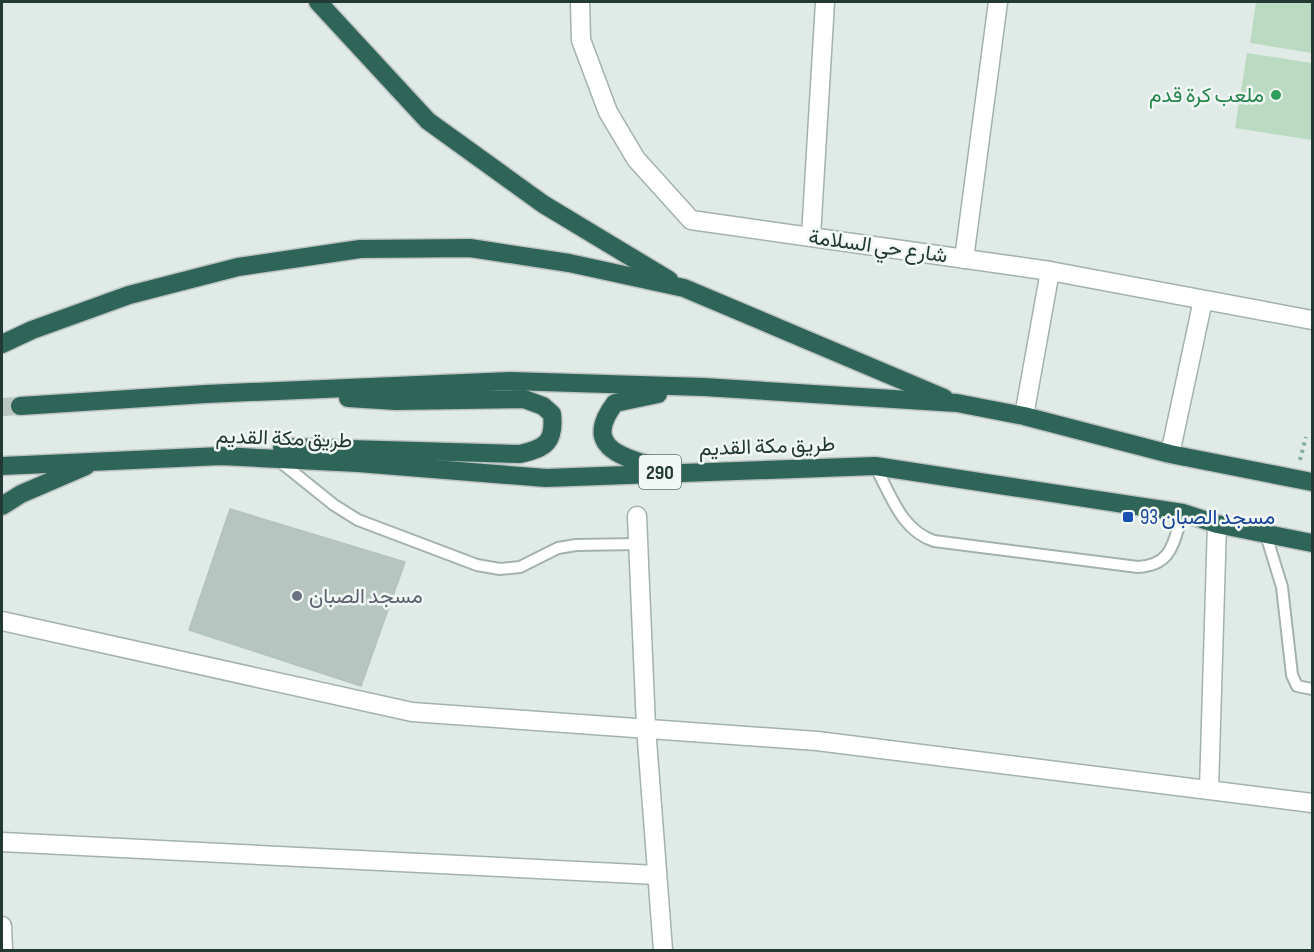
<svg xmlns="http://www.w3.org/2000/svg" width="1314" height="952" font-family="'Sofia Sans Condensed',Vazirmatn,sans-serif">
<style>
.green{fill:#badbc2}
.building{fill:#b6c5bf;stroke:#b3c4bd;stroke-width:1.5}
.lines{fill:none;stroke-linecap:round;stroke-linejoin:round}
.highway-tunnel{stroke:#bac7c2;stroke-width:18;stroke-dasharray:18 9;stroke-linecap:butt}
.lane-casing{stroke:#a3b2ad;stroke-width:14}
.street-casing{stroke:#a3b2ad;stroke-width:21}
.highway-casing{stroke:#bdc4c2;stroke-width:21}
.path{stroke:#82ad9f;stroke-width:4;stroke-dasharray:3 4.5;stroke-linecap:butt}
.lane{stroke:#fff;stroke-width:10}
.street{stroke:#fff;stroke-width:18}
.highway{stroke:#2f6559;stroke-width:18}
.leisure-dot{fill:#2e9e5b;stroke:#f1f7f4;stroke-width:2}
.transit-dot{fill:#1a4fb4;stroke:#f1f7f4;stroke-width:2}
.worship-dot{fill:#6b7280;stroke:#f1f7f4;stroke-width:2}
.labels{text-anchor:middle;stroke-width:5;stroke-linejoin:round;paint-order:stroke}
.shield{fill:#f1f7f4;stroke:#60736d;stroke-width:1.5}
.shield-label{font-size:20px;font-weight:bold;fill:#223a33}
.leisure-label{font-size:21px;fill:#27864d;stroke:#f1f7f4;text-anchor:end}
.street-label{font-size:21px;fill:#223a33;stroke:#f1f7f4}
.transit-label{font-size:21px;fill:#164399;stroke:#f1f7f4;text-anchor:start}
.worship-label{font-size:21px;fill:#5b616d;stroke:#f1f7f4;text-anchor:start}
</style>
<rect width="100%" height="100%" fill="#e0eae6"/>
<g class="green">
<path d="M1256 2H1312V53L1250 43Z"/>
<path d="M1247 53 1312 63V140L1235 128Z"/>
</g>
<path class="building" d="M230 509 405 562 361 686 189 630Z"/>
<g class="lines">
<path class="highway-tunnel" d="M2 407 20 406"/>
<g class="lane-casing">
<g id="lane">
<path d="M278 460 334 505 358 520 477 565 500 569 520 567 558 548 576 545 638 544"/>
<path d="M875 466C891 495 901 530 934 541L1138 567C1173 565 1173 542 1183 513"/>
<path d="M1266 535 1282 587 1292 675 1297 686 1312 689"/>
</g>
</g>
<g class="street-casing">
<g id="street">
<path d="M580 2 581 40 608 112 636 159 691 220 1050 271 1312 320"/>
<path d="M811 236 825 2"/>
<path d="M964 259 998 2"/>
<path d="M1024 416 1050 271"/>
<path d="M1170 454 1203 300"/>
<path d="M637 516 646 727 663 950"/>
<path d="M2 621 412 712 817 741 1312 803"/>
<path d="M1209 789 1217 524"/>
<path d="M2 842 657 875"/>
<path d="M2 926 3 950"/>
</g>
</g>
<g class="highway-casing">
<g id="highway">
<path d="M318 2 428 121 543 204 669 280"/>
<path d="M2 344 32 330 129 295 238 267 360 249 470 248 569 263 684 288 944 398"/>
<path d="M658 394 615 403C581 448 623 457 659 468"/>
<path d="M20 406 206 394 510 381 704 387 957 403 1024 416 1170 454 1312 482"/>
<path d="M282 447 520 454C546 448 555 442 552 414L543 406 524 399 396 401 348 398"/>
<path d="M2 466 221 456 358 463 546 478 875 466 1183 513 1217 524 1312 543"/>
<path d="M2 506 21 494 86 466"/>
</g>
</g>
<path class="path" d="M1300 460 1306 437"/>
<use href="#lane" class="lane"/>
<use href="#street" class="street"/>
<use href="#highway" class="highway"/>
</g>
<circle class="leisure-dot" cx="1276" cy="95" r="6"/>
<rect class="transit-dot" x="1122" y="511" width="12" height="12" rx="3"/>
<circle class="worship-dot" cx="297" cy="596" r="6"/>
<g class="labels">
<rect class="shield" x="639" y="455" width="42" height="34" rx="4.5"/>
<g class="shield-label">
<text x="660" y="479">290</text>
</g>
<g class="leisure-label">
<text x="1264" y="102">ملعب كرة قدم</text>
</g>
<g class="street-label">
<text transform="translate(878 246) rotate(8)" y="7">شارع حي السلامة</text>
<text transform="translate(284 438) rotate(2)" y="7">طريق مكة القديم</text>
<text transform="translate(767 446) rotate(-2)" y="7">طريق مكة القديم</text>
</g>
<g class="transit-label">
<text x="1140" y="524">مسجد الصبان 93</text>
</g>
<g class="worship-label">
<text x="309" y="603">مسجد الصبان</text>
</g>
</g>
<rect width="1314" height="952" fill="none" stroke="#223a33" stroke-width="6"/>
</svg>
